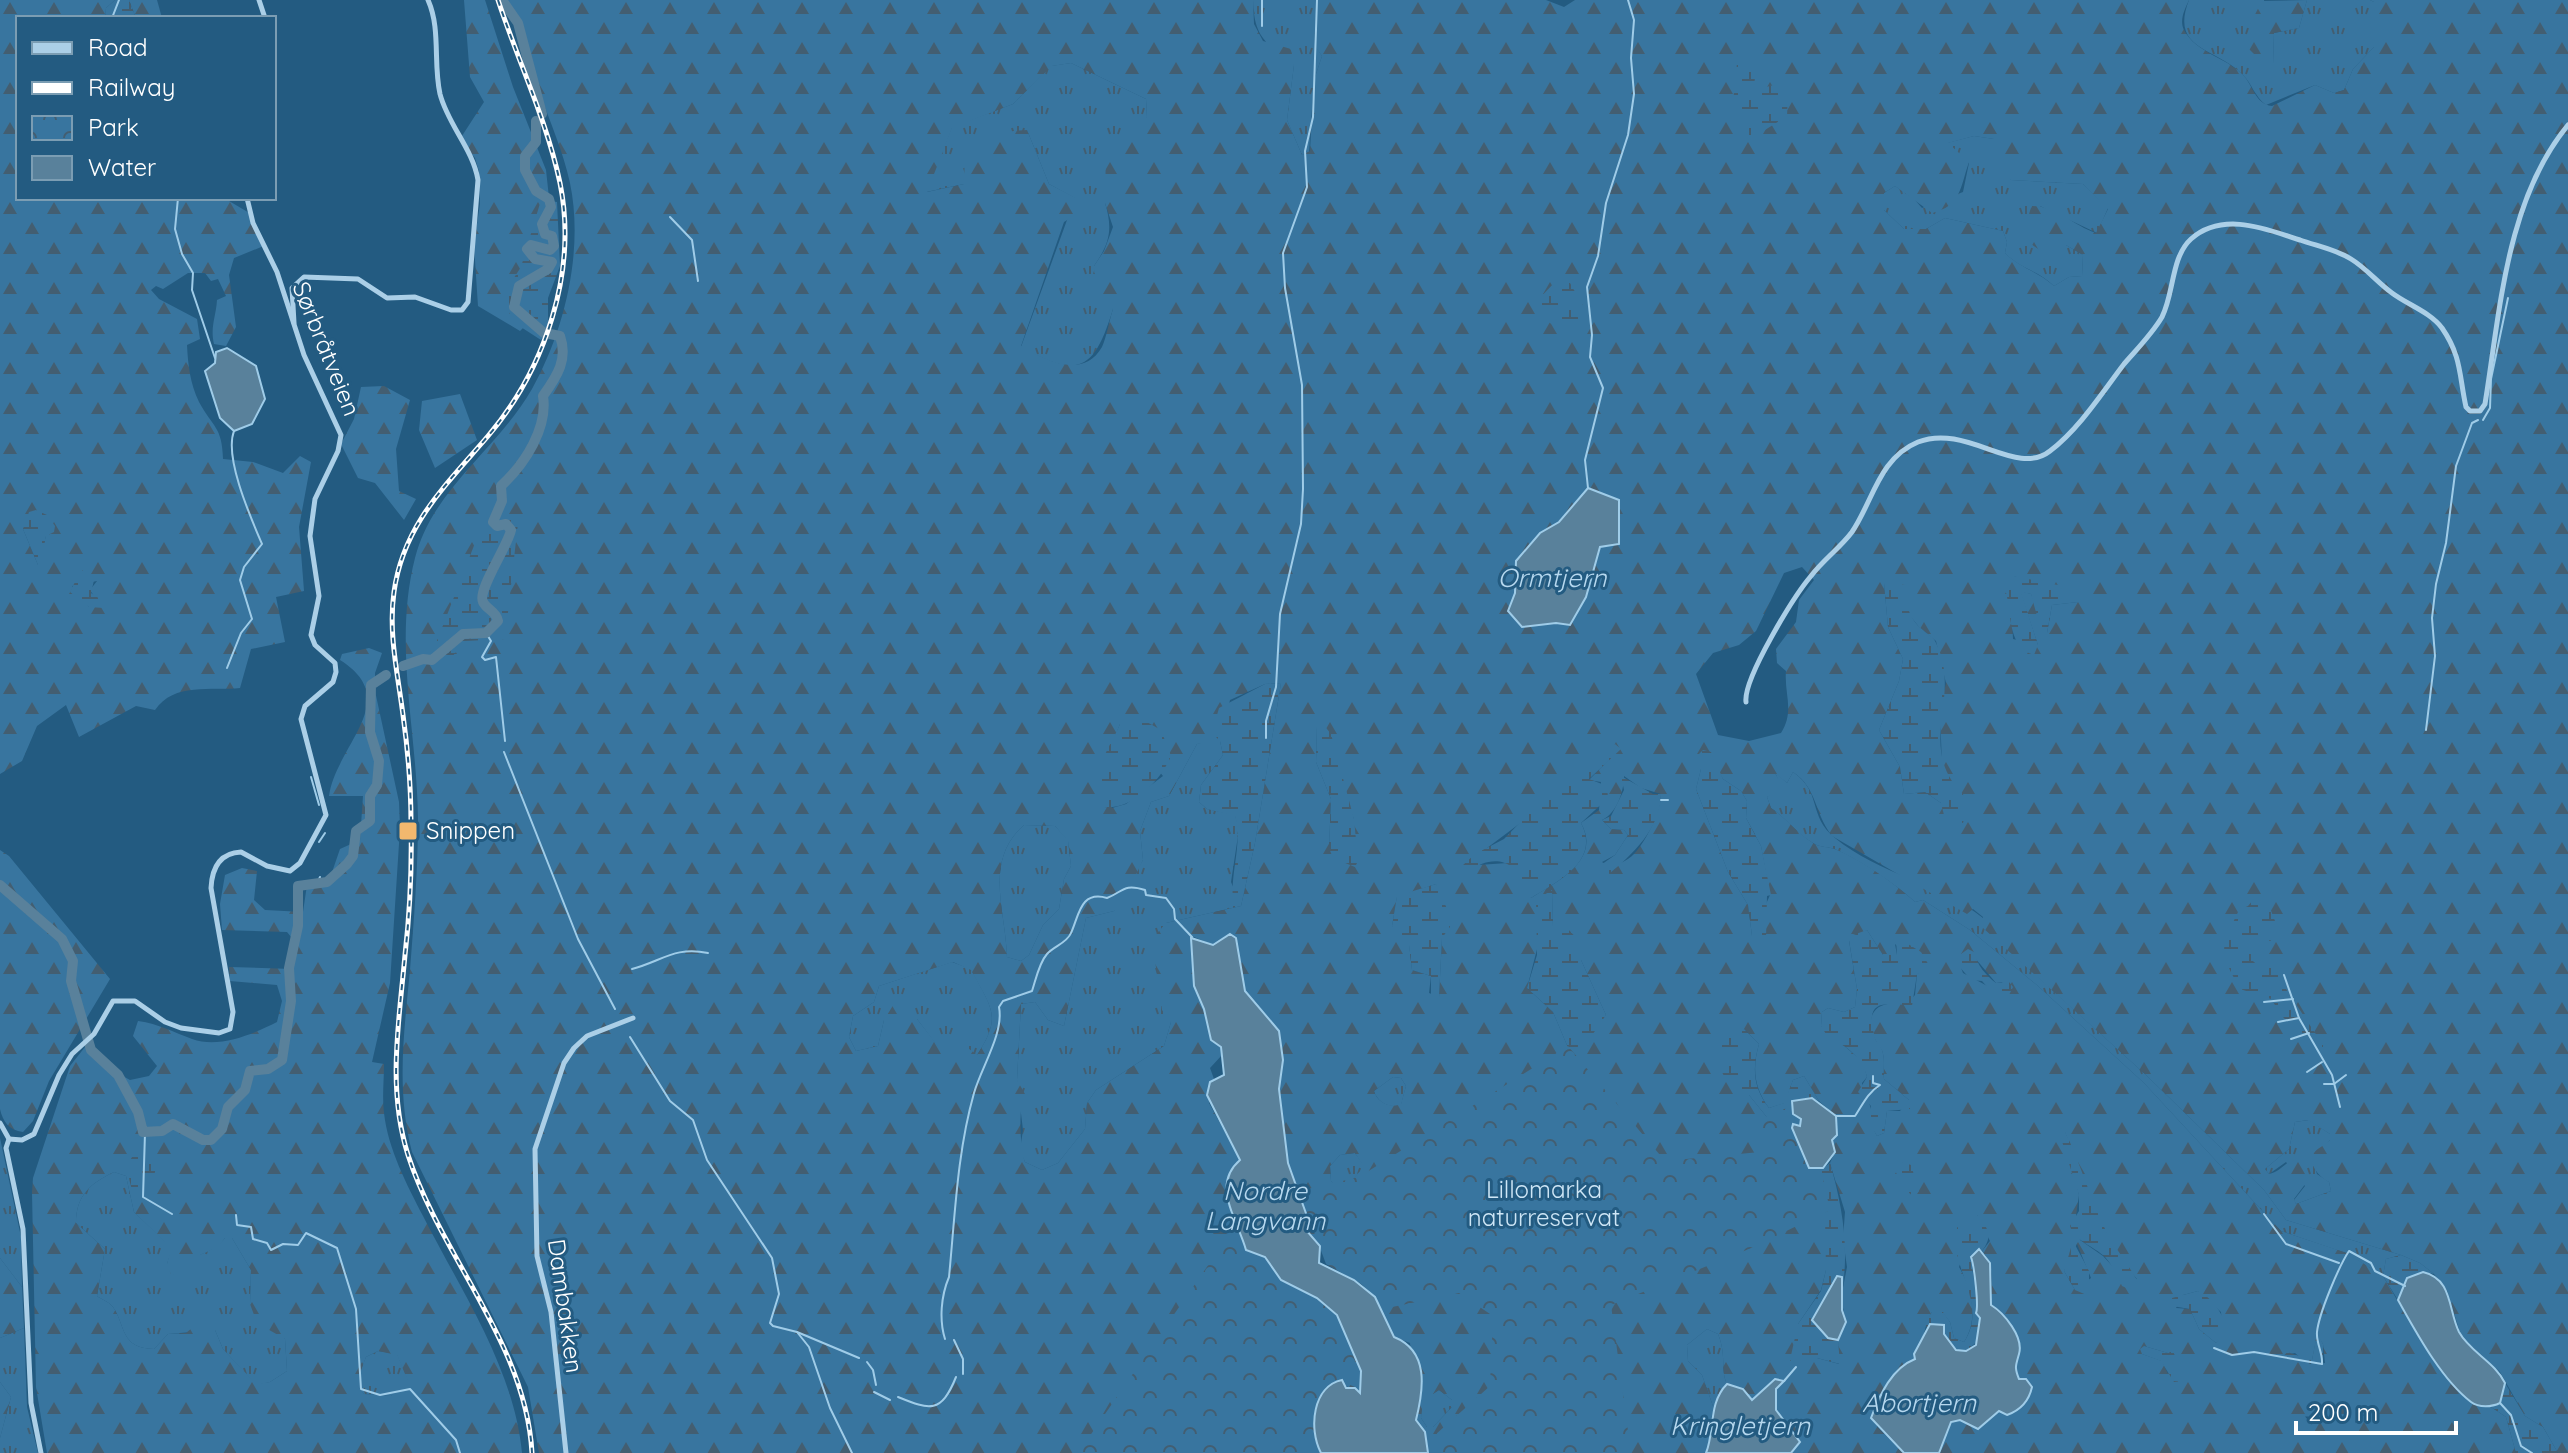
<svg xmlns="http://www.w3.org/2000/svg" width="2568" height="1453" font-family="Quicksand,sans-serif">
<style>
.grass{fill:url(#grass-tufts)}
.forest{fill:url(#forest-firs);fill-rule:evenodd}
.wetland{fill:url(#wetland-marsh)}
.park{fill:url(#park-crowns)}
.water{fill:#59819b;stroke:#9fcce8;stroke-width:2}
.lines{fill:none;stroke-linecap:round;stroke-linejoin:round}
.stream{stroke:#9fcce8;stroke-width:2}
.river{stroke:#59819b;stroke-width:10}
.minor{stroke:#abcfe7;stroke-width:5}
.rail-casing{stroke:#fff;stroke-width:5}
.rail{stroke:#235b81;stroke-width:2;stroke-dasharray:6;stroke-linecap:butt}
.poi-dot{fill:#f2b86e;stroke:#235b81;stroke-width:3}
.labels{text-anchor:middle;stroke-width:6;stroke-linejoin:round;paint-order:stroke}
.street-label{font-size:24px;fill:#fff;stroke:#235b81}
.poi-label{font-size:24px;fill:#fff;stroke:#235b81;text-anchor:start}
.park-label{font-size:24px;fill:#cee6f6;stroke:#235b81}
.water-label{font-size:26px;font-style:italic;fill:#b6d8ef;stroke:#235b81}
</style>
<defs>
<pattern id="grass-tufts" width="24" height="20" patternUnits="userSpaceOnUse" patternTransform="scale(2)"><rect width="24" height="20" fill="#38759f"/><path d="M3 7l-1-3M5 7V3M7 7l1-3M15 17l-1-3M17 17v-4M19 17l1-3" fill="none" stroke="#435e71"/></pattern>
<pattern id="forest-firs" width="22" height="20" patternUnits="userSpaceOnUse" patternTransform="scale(2)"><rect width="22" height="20" fill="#38759f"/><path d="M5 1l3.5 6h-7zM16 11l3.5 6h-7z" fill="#435e71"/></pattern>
<pattern id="wetland-marsh" width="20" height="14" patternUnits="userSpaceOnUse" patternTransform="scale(2)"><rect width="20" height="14" fill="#38759f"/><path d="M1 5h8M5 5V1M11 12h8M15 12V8" fill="none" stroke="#435e71"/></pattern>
<pattern id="park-crowns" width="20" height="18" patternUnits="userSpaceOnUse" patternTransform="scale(2)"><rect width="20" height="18" fill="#38759f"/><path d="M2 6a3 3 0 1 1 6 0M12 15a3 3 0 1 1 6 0" fill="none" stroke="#435e71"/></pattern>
</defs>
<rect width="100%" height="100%" fill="#235b81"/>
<g class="grass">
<path d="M1253 0H1317L1314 44 1322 56 1314 80 1309 152 1302 155 1287 120 1294 65C1266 43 1254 38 1253 0Z"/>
<path d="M2189 0H2264L2273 64 2274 33 2299 28 2307 0H2370L2374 2V47L2353 69 2344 90 2334 93 2315 85 2266 105C2255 97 2252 84 2243 75 2217 47 2169 51 2189 0Z"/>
<path d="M1071 63 1146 99 1147 117 1105 203C1113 229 1110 243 1094 266L1113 309C1094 371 1079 379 1021 347L1075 198 1049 184 1027 130 964 184 926 192 952 127 1013 104 1051 66Z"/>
<path d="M1974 136 1994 139 2011 180 2083 184 2108 208 2097 233 2040 206 2066 245 2083 255 2082 276 2069 277 2054 286C2039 271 2019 268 2005 253L2007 242 2003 231 1945 218 1926 229H1904L1884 210V193L1895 186 1914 199 1922 208 1963 192 1969 163 1947 143Z"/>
<path d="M1212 740 1220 741 1223 755 1201 785 1199 802 1207 809 1235 815 1239 829 1231 882 1241 906 1166 923 1171 1022 1164 1046 1096 1090 1087 1103 1085 1129 1058 1163 1042 1170 1025 1162 1020 1150 1023 1130 1017 1080 1021 1004 1035 1002 1048 1020 1064 1026 1086 918 1114 911 1143 860 1140 831 1151 802 1169 796 1197 744Z"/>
<path d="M1775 772 1787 783 1793 772C1823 793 1807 815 1835 838 1878 874 1940 883 1983 918L1984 928 2146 1075 2264 1190 2286 1220 2401 1255 2386 1259 2383 1276 2346 1253 2281 1231 2144 1083 2038 986 1970 930 1923 900 1915 902C1896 884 1861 861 1837 850 1829 846 1820 848 1813 843 1796 833 1786 818 1771 808L1767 797 1781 787Z"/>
<path d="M1024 825 1055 826 1068 840 1071 866 1064 879 1059 909 1043 925 1029 955 1021 961 1007 957C1006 911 983 861 1024 825Z"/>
<path d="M952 962 971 969C991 1008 1003 1016 977 1055L939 1048 917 1019 884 1020 878 1046 856 1051 849 1037 853 1016 874 1002 879 986Z"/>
<path d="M1393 1077 1401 1078 1406 1086 1401 1105C1390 1109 1377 1102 1374 1091Z"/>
<path d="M2309 1120 2330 1134V1140C2319 1155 2310 1152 2317 1174L2329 1182 2331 1191 2296 1204 2294 1200 2305 1186 2286 1162 2269 1174 2265 1169 2289 1149 2295 1122Z"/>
<path d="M0 1138 21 1237 22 1287 0 1258Z"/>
<path d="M1355 1153 1365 1167 1348 1184 1336 1186 1331 1181 1330 1166 1340 1155Z"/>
<path d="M114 1172 126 1176 134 1212 172 1248 167 1264C187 1258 212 1255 225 1238H232L251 1270 250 1304 285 1339 287 1371 270 1382 256 1385 223 1349 215 1330 168 1334 154 1349C120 1348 126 1326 113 1307 109 1302 101 1299 97 1296L105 1249 76 1223C76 1195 91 1183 114 1172Z"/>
<path d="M24 1328 27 1407 38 1453H0V1438L11 1397 0 1382V1338Z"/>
<path d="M1707 1329 1718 1334C1727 1356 1720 1369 1727 1384L1714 1409 1702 1375 1688 1361 1687 1345Z"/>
<path d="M378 1351 397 1354 409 1382 391 1396 364 1394 355 1384 366 1357Z"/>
<path d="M1439 1390 1452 1400V1407L1433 1427H1427L1421 1418 1422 1400Z"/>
</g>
<g class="forest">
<path d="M0 0H115L106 8 105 18H18V198H224L251 214 266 245 234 258 229 275 236 327 226 346 214 344C210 327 216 317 217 300L226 296 218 279 211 281 205 273H188L163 289 156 286 151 290 159 299 197 319 200 339 187 345C188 365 190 383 199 402 213 428 222 426 223 459L253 462 283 473 300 456 311 462 299 527 304 591 276 597 285 642 251 649 240 688C211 691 174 682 155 710L136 706 79 737 66 705 37 726 22 761 0 774ZM27 525 46 536 38 565 23 529ZM97 581 90 590 96 599 89 607 72 586Z"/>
<path d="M129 0H157L162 18H136Z"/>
<path d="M464 0H485L513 87 546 170 550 207 537 314 520 331 478 306 474 245 480 204 479 171 475 158 460 139 484 102 470 77Z"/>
<path d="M507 0H1253L1254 24 1263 41 1291 49 1294 65 1287 120 1302 155 1310 151 1314 80 1322 56 1314 45 1317 0H1546L1564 7 1575 0H2189C2185 9 2179 20 2184 30 2196 53 2226 57 2243 75 2253 85 2255 104 2272 106L2315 85 2334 93 2344 90 2353 69 2374 47V2L2370 0H2568V1453H2558L2543 1427 2525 1416 2500 1372 2461 1336 2447 1290 2434 1274 2420 1263 2401 1255 2286 1220 2264 1190 2146 1075 1983 928V917L1973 909 1967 914 1832 836C1813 811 1818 789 1793 772L1787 783 1775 773 1784 789 1767 797 1771 808C1786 818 1796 832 1813 843 1820 848 1829 846 1837 850 1861 860 1896 884 1915 902L1923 900 1970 930 2038 986 2144 1083 2281 1231 2347 1253 2383 1276 2424 1346 2471 1402 2491 1407 2506 1417 2516 1453H1939L1951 1422 1959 1420 1978 1429 1999 1411 2007 1415C2021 1410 2029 1401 2032 1387L2026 1380 2019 1379C2014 1367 2016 1365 2019 1355 2024 1337 2004 1313 1991 1306 1990 1286 1997 1267 1982 1251L1990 1241 1977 1215 1959 1267C1972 1289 1979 1319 1964 1342L1954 1338 1950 1322 1943 1313 1932 1312C1923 1326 1926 1340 1914 1354L1915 1358C1890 1381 1875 1388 1877 1427L1904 1453H1791L1798 1435 1776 1410V1389L1784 1381 1775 1379 1752 1400 1742 1389 1727 1384C1720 1369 1727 1356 1718 1334L1707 1329 1687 1345 1688 1361 1702 1375 1714 1409C1708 1423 1712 1438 1706 1453H1428L1425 1432 1416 1420 1419 1407 1410 1343 1394 1337 1375 1297 1305 1230 1308 1219 1288 1163 1279 1089 1283 1060 1260 1010 1245 991 1236 938 1213 945 1194 937V986L1204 1009 1211 1040 1221 1046 1222 1055 1210 1068 1214 1079 1210 1082 1209 1103 1240 1160 1226 1194 1232 1218 1281 1280 1317 1298 1337 1315 1362 1371 1361 1393 1344 1385 1150 1453H539L528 1387 412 1152C396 1090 404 1033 410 970 414 920 418 869 418 818 417 731 393 644 415 558 433 488 497 450 532 389 565 330 584 250 570 183 563 151 550 122 539 91 529 60 528 26 507 0ZM1071 63 1146 99 1147 117 1106 146 1105 203 1113 227 1104 251 1094 266 1095 302 1113 309C1109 321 1107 336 1102 347 1083 380 1045 360 1021 346L1064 222 1080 212 1076 198 1049 184 1027 130 1013 131 965 151 964 184 927 192 952 128 1013 104 1052 66ZM1974 136 1994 139 1992 163 2011 180 2083 184 2108 209 2096 233C2074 226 2057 206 2032 206L2026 226 2028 242 2047 255 2066 245 2083 255 2082 276 2069 277 2054 286C2039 272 2020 268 2005 253L2007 242 2003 231 1945 218 1926 229H1904L1884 210V193L1895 186 1932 213C1961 206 1960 188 1969 162L1948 143ZM1588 488 1618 500 1619 544 1600 547 1586 597 1570 625 1556 623 1522 627 1508 611 1540 533 1559 522ZM1802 567 1814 580 1799 600 1796 622 1776 649 1777 663 1786 671C1784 694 1795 711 1781 733L1749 741 1718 735 1696 674 1713 653 1739 645 1756 631 1784 573ZM2014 576 2078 602 2052 605 2047 633 2031 594 2020 591 2038 645 2013 639 2011 602ZM1884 583 1919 627 1936 641 1946 683 1940 709 1942 767 1955 788 1968 800 1941 803 1925 792 1904 794 1900 767 1879 730 1899 681 1903 659 1888 627ZM1281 683 1255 843 1241 906 1166 923 1152 939 1162 1010 1171 1022 1164 1046 1096 1090 1087 1103 1085 1129 1058 1163 1042 1170 1025 1162C1020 1149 1018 1106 1025 1094L1017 1080 1021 1004 1035 1002 1048 1020 1064 1026 1086 918 1114 911 1123 902 1143 860 1140 831 1151 802 1169 796 1197 744 1220 741 1230 700 1265 684ZM1120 724 1163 776 1126 804 1112 808 1111 746ZM1317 726 1354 819 1329 848 1331 799 1316 762ZM1620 748 1589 780 1601 782 1599 810 1581 823C1602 860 1557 882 1531 898L1516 867 1508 863 1463 866ZM1712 759 1723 779 1741 791 1747 801 1746 818 1761 846 1770 895 1752 936 1748 905 1728 872 1696 789 1701 769ZM1624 776 1641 788 1661 794C1661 812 1646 841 1634 854 1627 862 1619 861 1614 870L1602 862 1615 855 1628 835 1624 830 1611 829 1602 820C1617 813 1624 791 1624 776ZM1024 825 1055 826 1068 841 1071 866 1064 879 1059 909 1043 925 1029 955 1021 961 1007 957C1006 911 983 861 1024 825ZM1436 884 1442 938 1439 997 1429 993 1431 976 1412 970 1409 944 1392 926 1397 897ZM1552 891 1553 928 1581 960 1606 1015 1569 1050 1553 1012 1527 988ZM1867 930 1883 955H1897L1895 944 1924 971 1917 974 1915 995 1906 1005C1876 998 1862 1015 1877 1043 1879 1048 1883 1049 1883 1054 1885 1062 1883 1071 1884 1079L1909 1100 1900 1111H1887L1884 1133 1877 1136C1871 1126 1873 1120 1871 1109 1869 1100 1863 1094 1862 1083L1867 1077 1863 1062 1821 1026 1822 1012 1828 1008 1844 1012 1855 1007 1857 989 1849 941ZM1975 958 1996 983 2003 982 1993 989 1963 973 1960 965ZM953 962 971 970C991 1008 1003 1016 977 1055L960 1042 939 1047 917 1019 912 999H897L884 1020 878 1046 856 1051 849 1037 853 1016 874 1002 879 986ZM1744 1029 1759 1044C1752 1068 1754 1088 1769 1108L1785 1103 1793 1080 1804 1076 1819 1101 1836 1116 1832 1140 1835 1152 1830 1163 1845 1212 1843 1239 1847 1267 1841 1298 1846 1322 1838 1340 1839 1364 1817 1358 1798 1324 1821 1290 1826 1270V1216L1804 1150 1770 1121 1749 1095ZM1393 1077 1401 1078 1406 1086 1401 1104C1390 1109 1377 1102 1374 1091ZM2308 1120 2330 1134V1140C2326 1145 2317 1148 2314 1153 2307 1164 2320 1178 2329 1182L2331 1191 2296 1204 2294 1199 2309 1179 2303 1157C2288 1157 2282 1172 2269 1174L2265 1169 2289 1149 2295 1122ZM2065 1132C2084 1179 2102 1242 2137 1279L2116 1270 2103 1256 2080 1240 2076 1216 2079 1195ZM1355 1153 1364 1167 1348 1184 1336 1185 1331 1181 1330 1166 1340 1155ZM2077 1244 2091 1278 2075 1290 2064 1271ZM2198 1291 2221 1312 2223 1334 2216 1343 2199 1329 2190 1309 2176 1308 2183 1295ZM2317 1335 2323 1344 2325 1363 2311 1364 2284 1355 2295 1353 2302 1359 2312 1360ZM2144 1346 2168 1353V1374L2162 1361 2142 1354ZM1439 1390 1452 1400V1407L1433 1427H1427L1421 1418 1423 1401Z"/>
<path d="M2307 0 2299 28 2274 33 2273 64 2267 67 2249 49V26L2262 1Z"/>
<path d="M384 386 410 400 396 449 399 491 416 499 404 520 375 483 358 478 341 444 354 419 361 387Z"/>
<path d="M460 394 477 440 435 468 419 430 422 401Z"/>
<path d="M369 648 382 653 375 673V691L399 802 400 828 390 983 372 1062 384 1064C384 1080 382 1097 384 1113 388 1149 407 1185 423 1216 461 1291 514 1368 522 1453H47L36 1387 32 1192 33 1178 70 1066 85 1047 97 1050 106 1067 130 1080 149 1076 157 1066 133 1036 138 1021C159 1024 173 1032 192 1039 219 1049 253 1034 277 1022L282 1001 277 985 230 981 229 967 292 969V938L287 932 222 930 220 904 225 875 242 868 257 871 254 900 265 910 303 912 307 885 329 881 340 849 360 840 363 796H329C336 745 404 700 340 660L342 654ZM114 1172 126 1176 134 1212 171 1248 167 1264 171 1274 184 1278 198 1276 200 1255 218 1247 225 1238H232L251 1270 250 1304 257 1323 285 1339 287 1371 270 1382 256 1384 223 1349 215 1330 200 1321 186 1333 168 1334 154 1349C120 1348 126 1326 113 1307 109 1302 101 1299 97 1296L105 1249 76 1223C76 1195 91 1183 114 1172ZM378 1351 397 1355 408 1381 391 1396 364 1394 356 1384 366 1357Z"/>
<path d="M0 850 9 856 110 979 49 1081 33 1121 23 1132C9 1130 3 1122 0 1109Z"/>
<path d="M0 1258 22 1287 24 1328 0 1338Z"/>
<path d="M0 1382 11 1397 0 1438Z"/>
</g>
<g class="wetland">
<path d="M115 0H129L136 18H105L106 8Z"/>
<path d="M1742 58H1751L1756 71 1754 85 1758 89 1778 84 1788 94 1787 116 1757 135H1748L1745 120 1733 102 1737 63Z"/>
<path d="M541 200 557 202 560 266 548 298V328L541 340 510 320 508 287 521 267Z"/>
<path d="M1555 282 1570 283 1587 313 1569 331C1551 326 1543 321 1536 302Z"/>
<path d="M36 510 47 515 55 526 54 532 46 536 43 550 47 558 43 566 38 565 23 529 29 512Z"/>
<path d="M506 515 518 523 505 639 465 641 452 657 433 651 482 525Z"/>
<path d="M81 570 95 576 91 593 106 603 104 608 89 607 70 592Z"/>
<path d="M2014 576 2077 589 2078 602 2052 605 2047 633 2042 634 2031 594 2021 592 2038 645 2034 655C2004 646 2014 608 2003 584L2007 578Z"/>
<path d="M1884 583 1905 585C1906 604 1908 618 1923 630 1927 634 1934 637 1936 643 1964 700 1911 750 1969 800L1963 823 1945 819 1941 803 1925 792 1904 794 1900 767 1879 730 1899 681 1903 659 1888 627Z"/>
<path d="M1281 683 1255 843 1241 906 1233 901C1230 872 1243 843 1235 816L1207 809 1199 802 1201 785 1223 755 1220 741 1212 733 1219 708 1265 684Z"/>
<path d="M1138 717 1161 730 1171 756C1161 780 1133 810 1104 807 1088 771 1106 757 1120 724L1125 719Z"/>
<path d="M1323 724 1331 734 1354 819 1358 861 1355 867 1333 858 1329 848 1331 799 1316 762 1317 726Z"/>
<path d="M1615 744 1621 749 1589 779 1607 786 1608 798 1581 823C1601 861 1558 881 1531 898L1518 891C1524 859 1489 853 1469 872L1462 866 1475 854 1504 839 1535 807Z"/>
<path d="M1703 750 1711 752 1723 779 1741 791 1747 801 1746 818 1761 846 1771 895 1767 896 1766 938 1752 936 1748 905 1728 872 1696 789 1701 769 1699 754Z"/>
<path d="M1621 776 1653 794H1661C1661 828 1632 855 1609 874L1600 872 1598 867 1615 855 1628 835 1624 830 1611 829 1602 820 1611 816 1624 790Z"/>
<path d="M1436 884 1448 911 1450 927 1442 938 1439 997 1431 1000V976L1412 970 1409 945 1398 941 1392 926 1397 896Z"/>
<path d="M1552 890 1553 927 1567 928 1582 944 1581 960 1606 1015 1586 1044 1569 1050 1553 1012 1527 988 1537 955 1536 900Z"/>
<path d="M2258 894 2265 895 2275 921V940L2254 943 2252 960 2257 965 2277 964 2286 989 2323 1045V1051L2318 1054 2283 1017 2271 999 2240 989C2219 950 2219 951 2239 910L2248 906Z"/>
<path d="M1867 930 1883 955H1897L1896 939H1900L1921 952 1933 972 1917 974 1912 1006C1882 1002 1864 1000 1875 1038 1877 1044 1883 1048 1883 1054 1885 1062 1883 1071 1884 1079L1909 1100 1910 1109 1887 1111 1884 1133 1877 1136 1871 1126V1106L1858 1092 1867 1077C1863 1060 1847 1044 1829 1039L1821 1026 1822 1012 1828 1008 1844 1012 1855 1007 1857 989 1849 940 1853 935Z"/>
<path d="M1968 949 1976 953C1975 964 1988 977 1996 983L2009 982 2013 987 2007 999H1998L1982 981 1971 980 1951 957V952L1961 954Z"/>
<path d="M1744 1029 1759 1044C1752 1068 1753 1088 1769 1108L1784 1103 1793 1080 1804 1076 1819 1101 1812 1098 1793 1113 1770 1121 1749 1095 1729 1085 1718 1065 1719 1043Z"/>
<path d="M2064 1130C2081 1163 2090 1200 2107 1233 2118 1253 2133 1270 2142 1290L2140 1294 2122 1286C2117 1275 2113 1266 2105 1257 2094 1246 2074 1241 2070 1226L2079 1211V1195L2060 1135Z"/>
<path d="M139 1149 153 1151 156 1167 151 1190H132C127 1172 125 1162 139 1149Z"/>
<path d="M1899 1161 1911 1165 1919 1191 1914 1197 1902 1187 1893 1165Z"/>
<path d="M1830 1163C1843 1208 1850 1251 1841 1298L1842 1278 1838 1276 1812 1320 1828 1337 1838 1340 1840 1364 1817 1358 1796 1367 1790 1360 1798 1324 1821 1291 1826 1270 1825 1216 1809 1168H1823Z"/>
<path d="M1963 1215H1977C1989 1229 1993 1236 1982 1251L1979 1249 1972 1268 1979 1305V1340L1966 1351 1956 1350 1944 1333 1945 1328 1930 1324 1927 1328 1925 1323 1932 1312H1943L1950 1322 1954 1338 1964 1342C1993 1298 1936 1257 1963 1215Z"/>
<path d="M2073 1241 2089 1271V1296L2075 1290 2064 1271Z"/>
<path d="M2401 1255 2420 1263 2434 1274 2423 1272 2408 1278 2398 1300 2383 1276 2386 1259Z"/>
<path d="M2198 1291C2213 1298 2224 1315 2228 1332L2216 1343 2199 1329 2190 1309 2172 1306V1298Z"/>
<path d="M2317 1333 2323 1344V1365L2281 1360 2287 1352 2312 1360Z"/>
<path d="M2144 1346 2168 1353 2173 1351 2184 1378 2182 1381 2174 1382 2161 1361 2142 1354 2140 1349Z"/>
<path d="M2505 1383 2525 1416 2543 1427 2558 1453H2516L2506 1417 2491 1407 2500 1403Z"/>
</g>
<g class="park">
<path d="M1568 1046 1665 1161 1760 1152 1761 1119 1805 1100 1830 1210 1749 1249 1611 1305 1631 1453H1424L1426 1443 1490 1386 1493 1316 1459 1293 1378 1310 1367 1287 1326 1264 1299 1191 1359 1177Z"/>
<path d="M1238 1222 1288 1284 1330 1304 1353 1338 1363 1390 1340 1381 1327 1453H1078Z"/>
</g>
<g class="water">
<path d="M227 348 256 366 265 399 252 424 234 431 220 418 205 371 215 363 216 352Z"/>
<path d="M1588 488 1619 500V544L1600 547 1586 597 1570 625 1556 623 1522 627 1508 611 1515 593 1516 561 1540 533 1559 522Z"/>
<path d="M1230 934 1236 938 1245 991 1279 1031 1283 1060 1279 1089 1288 1163 1308 1219 1306 1230 1320 1246 1319 1263 1354 1280 1375 1297 1394 1337C1429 1351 1424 1388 1416 1420L1425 1432 1428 1453H1321C1308 1428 1313 1386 1342 1380L1346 1388H1355L1360 1393 1361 1371 1337 1315 1317 1298 1281 1280 1265 1257 1246 1250C1238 1220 1210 1186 1240 1160L1207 1095 1210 1082 1224 1075 1221 1047 1211 1040 1204 1009 1194 986 1191 938 1213 945Z"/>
<path d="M1812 1098 1836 1116 1837 1135 1832 1140 1835 1152 1823 1168H1809L1792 1128 1793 1124 1800 1126 1801 1119 1793 1114 1792 1101Z"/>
<path d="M1979 1249 1990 1263 1991 1305C2004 1313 2024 1337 2019 1354 2016 1365 2014 1367 2019 1379H2026L2032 1387C2029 1401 2021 1410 2007 1415L1999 1411 1978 1429 1960 1420 1951 1422 1939 1453H1904L1871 1418C1880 1394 1892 1368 1915 1359L1914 1354 1930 1324 1944 1325V1334L1956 1350 1966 1351 1976 1345 1980 1318 1976 1313C1979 1306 1974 1265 1971 1257Z"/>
<path d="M2423 1272C2453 1279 2448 1310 2459 1332 2470 1352 2495 1362 2505 1383L2500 1403C2492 1407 2479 1408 2471 1402 2441 1379 2416 1332 2398 1300L2407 1278Z"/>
<path d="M1837 1276 1842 1277V1310L1846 1322 1838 1340 1828 1338 1812 1320Z"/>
<path d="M1775 1379 1784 1381 1776 1389V1410L1800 1442 1791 1453H1706C1715 1431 1708 1403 1727 1384L1743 1389 1752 1400Z"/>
</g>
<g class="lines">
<g class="stream">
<path d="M1262 0V26"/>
<path d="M112 18 119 0"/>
<path d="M178 198 175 229 182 254 193 273 192 290 215 358"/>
<path d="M670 217 692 240 698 281"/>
<path d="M2483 420 2490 408 2491 379 2508 298"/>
<path d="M1588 488 1585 460 1603 388 1590 357 1592 335 1587 287 1598 256 1606 203 1628 135 1634 94 1631 58 1634 20 1628 0"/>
<path d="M486 633 491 641 482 657 485 660 496 657 505 741"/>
<path d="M227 668 241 633 252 619 240 580 244 567 262 544C250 516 224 457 234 431"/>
<path d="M2426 730 2435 656 2432 618 2436 584 2446 543 2456 466 2472 423 2478 420"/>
<path d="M1266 738V721L1276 687 1280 614 1301 524 1303 489 1302 385 1285 288 1283 253 1307 187 1305 151 1313 117 1317 0"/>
<path d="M504 752 578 939 615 1009"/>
<path d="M311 777 319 805"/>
<path d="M1661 800H1668"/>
<path d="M319 842 325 833"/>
<path d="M317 884 320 877"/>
<path d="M632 969C662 961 675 946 708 953"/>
<path d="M2284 975 2299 1018 2332 1075 2340 1107"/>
<path d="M2264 1002 2293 999"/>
<path d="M2278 1022 2299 1018"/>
<path d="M630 1037 670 1101 693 1120 707 1160 772 1258 779 1294 770 1323 773 1326 797 1332 859 1358"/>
<path d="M2291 1039 2309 1033"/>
<path d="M2307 1072 2322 1062"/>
<path d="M2324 1084H2334L2346 1075"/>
<path d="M1836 1116H1855C1862 1106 1867 1093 1880 1085L1873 1083V1076"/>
<path d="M145 1133 143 1197 172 1214"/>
<path d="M2264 1214 2286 1244 2339 1263"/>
<path d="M236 1215 237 1225 251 1227 253 1239 267 1243 271 1250 283 1244 298 1245 306 1233 337 1248 356 1309 361 1389 380 1395 410 1389 456 1440 460 1453"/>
<path d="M797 1332 809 1347 830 1408 852 1453"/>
<path d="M945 1339C939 1320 941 1296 949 1277 955 1216 957 1153 974 1093 982 1066 1004 1033 999 1007L1003 1001 1032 991C1036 979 1039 963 1047 954 1054 946 1067 943 1071 933 1079 916 1080 890 1107 898 1123 892 1123 883 1145 890L1146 895 1166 898 1174 909 1175 919 1192 937"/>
<path d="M954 1340 963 1359V1374"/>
<path d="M2214 1348 2232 1355 2254 1352 2322 1364C2323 1353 2316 1343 2317 1332 2319 1313 2339 1266 2349 1251L2371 1263 2375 1271 2405 1286"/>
<path d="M867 1362 873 1370 876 1385"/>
<path d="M1784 1381 1796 1367"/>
<path d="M874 1392 890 1400"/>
<path d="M898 1397C930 1410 941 1414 956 1377"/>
<path d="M2500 1403 2511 1415 2521 1446 2532 1453"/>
</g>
<g class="river">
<path d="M502 0 518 23 542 114"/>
<path d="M536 121V142L525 156V170L536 191 549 199 551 207 542 224 545 234 552 236 554 246 550 250 531 245 527 249 535 259 552 262 548 269 519 286 514 307 544 333"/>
<path d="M403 666 423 659 432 660 463 634 486 633 498 621C496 611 487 610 483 602 477 590 508 546 511 530L506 524 497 526 493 522 502 501 501 486C526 463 548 427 543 396 558 375 568 359 560 336L550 334"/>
<path d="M0 885 62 939 73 961 71 981 91 1050 118 1075 138 1112 143 1132 162 1131 173 1124 203 1140H211L222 1129 228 1107 245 1090 250 1071 268 1069 282 1060 291 1001 289 968 298 926V886L327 882 347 864 353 856 356 831 370 821V796L377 785 379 761 370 732 371 685 386 675"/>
</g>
<g class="minor">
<path d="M259 0 265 18"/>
<path d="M294 323 292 288 304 277 358 279 387 298 415 297 451 310H462L468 302 478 180C473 149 448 125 440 94 433 63 441 29 428 0"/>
<path d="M1746 702C1743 679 1794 596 1811 576 1823 560 1840 548 1852 532 1873 501 1879 458 1918 442 1967 423 2016 478 2050 451 2079 429 2102 393 2124 364 2137 349 2152 334 2162 317 2174 294 2171 257 2191 239 2223 211 2266 229 2300 240 2317 246 2335 249 2351 259 2366 268 2378 283 2392 293 2408 305 2430 312 2442 328 2462 357 2459 376 2466 407L2470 411H2480L2485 404C2500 312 2506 200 2568 125"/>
<path d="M0 1123 9 1139 6 1148 23 1229 31 1403 41 1453"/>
<path d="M9 1139 22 1140 34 1134 59 1075 72 1054 94 1034 113 1001H135L165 1022 181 1028 219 1033 230 1029 233 1012 211 888C212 868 220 853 241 852L267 866 290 871 300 863 326 815 301 719 305 706 333 682 336 672 335 663 315 645 311 635 319 596 310 536 315 499 338 451 341 435 304 355 277 272 253 223 247 198"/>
<path d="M566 1453 551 1312 537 1256 535 1149 564 1063 574 1048 587 1036 633 1018"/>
</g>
<g class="rail-casing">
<path id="rail" d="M498 0C518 61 547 121 560 183 578 272 545 369 488 436 446 485 403 525 394 592 388 633 398 675 403 715 408 751 411 787 411 823 412 867 410 911 405 955 399 1022 387 1089 408 1155 441 1257 526 1343 532 1453"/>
</g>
<use href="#rail" class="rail"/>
</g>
<rect class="poi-dot" x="398" y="821" width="20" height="20" rx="4"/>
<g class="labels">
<g class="street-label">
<text transform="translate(326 349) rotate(68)" y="8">Sørbråtveien</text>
<text transform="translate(565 1306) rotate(82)" y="8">Dambakken</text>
</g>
<g class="poi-label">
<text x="426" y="839">Snippen</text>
</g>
<g class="park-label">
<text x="1544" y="1198">Lillomarka<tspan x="1544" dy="28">naturreservat</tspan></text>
</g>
<g class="water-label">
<text x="1552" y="587">Ormtjern</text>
<text x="1265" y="1200">Nordre<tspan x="1265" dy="30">Langvann</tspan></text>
<text x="1919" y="1412">Abortjern</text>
<text x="1740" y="1435">Kringletjern</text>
</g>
</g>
<rect x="16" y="16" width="260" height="184" fill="#235b81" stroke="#7b9db3" stroke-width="2"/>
<rect x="32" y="42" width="40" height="12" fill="#abcfe7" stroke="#7b9db3" stroke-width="2"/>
<text x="88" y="56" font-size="24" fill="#ffffff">Road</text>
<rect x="32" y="82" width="40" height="12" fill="#ffffff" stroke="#7b9db3" stroke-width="2"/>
<text x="88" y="96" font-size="24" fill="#ffffff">Railway</text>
<rect x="32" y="116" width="40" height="24" fill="url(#park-crowns)" stroke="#7b9db3" stroke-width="2"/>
<text x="88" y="136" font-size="24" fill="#ffffff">Park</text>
<rect x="32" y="156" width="40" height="24" fill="#59819b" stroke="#7b9db3" stroke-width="2"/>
<text x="88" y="176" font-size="24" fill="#ffffff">Water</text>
<path d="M2296 1421v12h160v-12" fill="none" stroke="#ffffff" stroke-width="4"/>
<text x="2308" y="1421" font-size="24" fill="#ffffff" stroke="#235b81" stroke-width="6" paint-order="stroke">200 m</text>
</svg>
